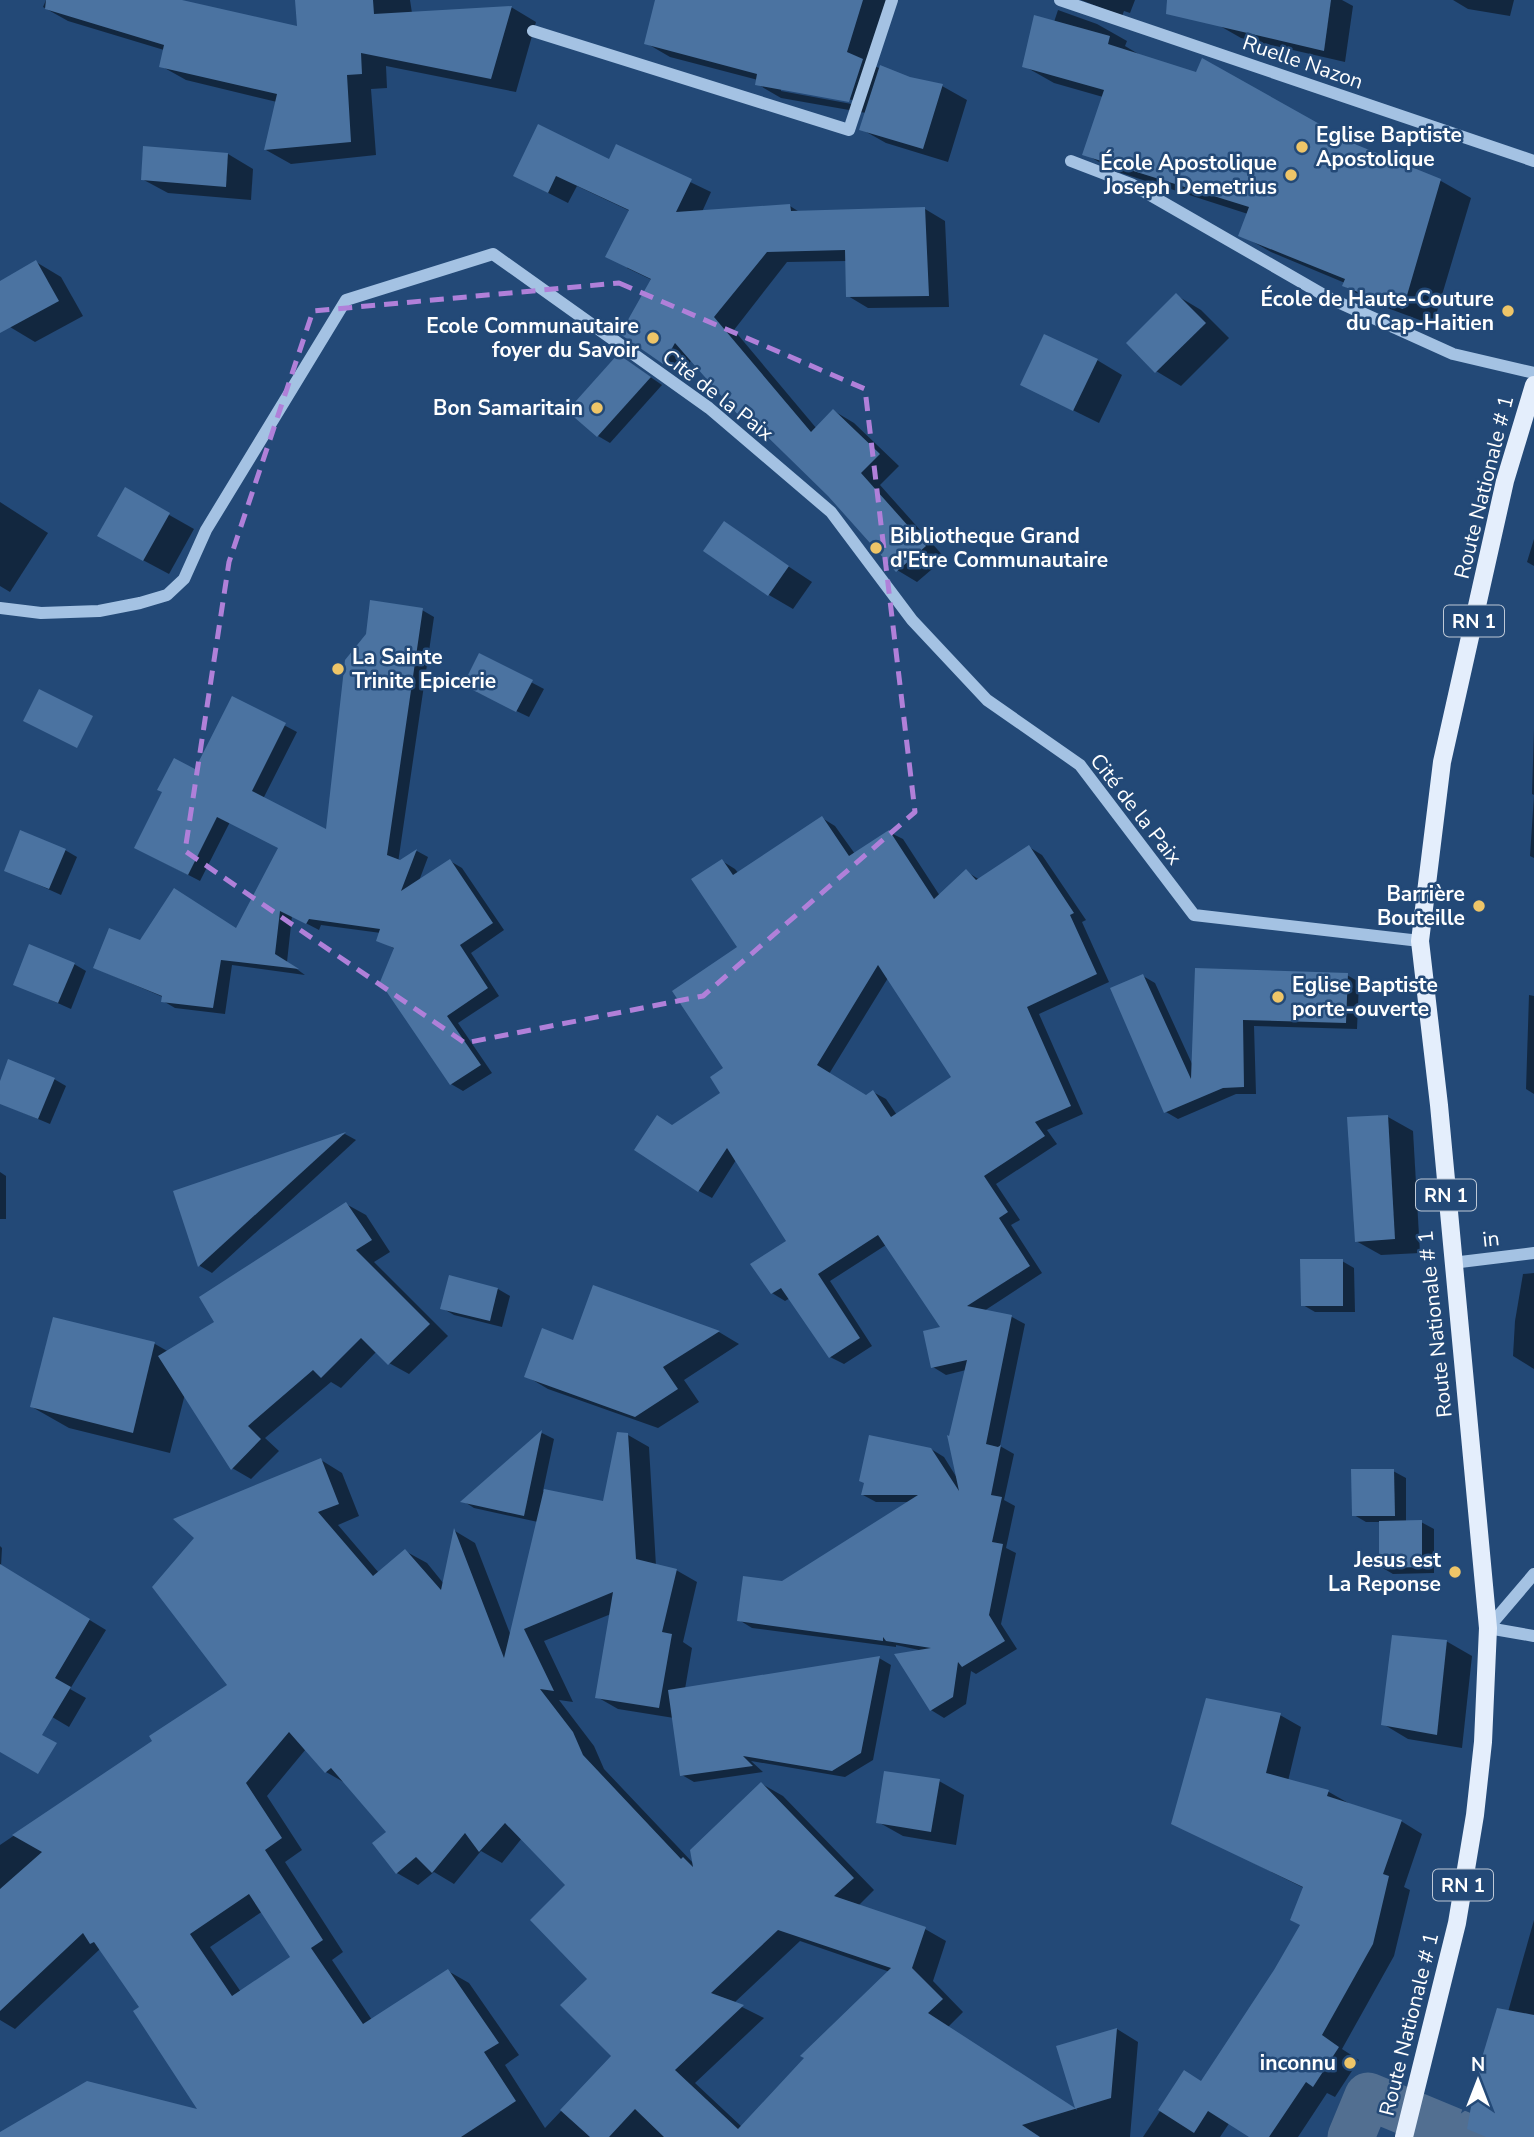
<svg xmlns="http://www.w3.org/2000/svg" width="1534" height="2137" font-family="'Nunito Sans',sans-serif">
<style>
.shadow{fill:#0007;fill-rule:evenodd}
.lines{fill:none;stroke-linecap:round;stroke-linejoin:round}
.canal{stroke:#526f91;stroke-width:47}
.building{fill:#4b73a1;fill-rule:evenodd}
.minor{stroke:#a4c2e3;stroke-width:12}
.major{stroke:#e4eefc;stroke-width:18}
.marked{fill:none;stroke:#b080d9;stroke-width:5;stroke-dasharray:14 9;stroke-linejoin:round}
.poi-dot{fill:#eec568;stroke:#234977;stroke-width:2.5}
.labels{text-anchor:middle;stroke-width:5;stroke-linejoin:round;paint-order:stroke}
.shield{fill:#234977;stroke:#bdc8d6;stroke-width:2}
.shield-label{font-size:19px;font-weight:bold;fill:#fff}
.street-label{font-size:21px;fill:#fff;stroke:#234977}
.poi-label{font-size:21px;font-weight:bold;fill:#fff;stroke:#234977;text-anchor:end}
</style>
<rect width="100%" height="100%" fill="#234977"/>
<g class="shadow">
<path d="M46 0H175L299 29 327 0H410L412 13 511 7 536 22 516 92 386 66 387 88 371 89 376 155 291 164 266 150 277 102 186 80 161 66 164 50 68 21 43 7Z"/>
<path d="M657 0H891L871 65 909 79 942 86 967 100 948 162 886 143 861 129 866 113 781 98 757 84 758 80 670 57 646 43ZM781 87 858 101 857 105 781 91Z"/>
<path d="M1081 0H1135L1130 13 1124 11 1122 16Z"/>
<path d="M1233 0H1342L1353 6 1345 62 1241 38 1220 26Z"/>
<path d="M1453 0H1514L1510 16 1468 9Z"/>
<path d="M1058 10 1097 24 1127 41 1125 46 1140 55 1441 181 1471 198 1433 325 1374 303 1344 286 1345 283 1271 252 1241 235 1248 214 1115 171 1085 154 1103 97 1054 83 1024 66 1054 22Z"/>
<path d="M617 147 711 192 702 212 790 206 801 213 925 209 945 221 949 307 868 308 848 296 847 261 787 262 734 330 817 429 834 411 854 423 899 466 880 485 945 558 917 582 897 570 829 495 759 426 741 416 692 359 683 374 623 333 652 280 627 268 630 211 577 186 568 203 515 176 610 162Z"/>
<path d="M228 154 253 169 251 200 168 193 142 179Z"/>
<path d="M36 262 61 277 83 316 35 342 10 327 0 308V283Z"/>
<path d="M1176 295 1201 310 1229 338 1181 386 1156 371Z"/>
<path d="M1097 360 1122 375 1099 423 1022 385Z"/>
<path d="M630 363 662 385 610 443 598 436Z"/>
<path d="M125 490 194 529 169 574 124 550Z"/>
<path d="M0 502 48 533 10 592 0 586Z"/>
<path d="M724 524 812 582 793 609 769 595Z"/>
<path d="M1534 539V566L1527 562Z"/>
<path d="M422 610 434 617 398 863 417 851 428 857 419 881 450 861 462 868 504 930 471 953 499 996 458 1023 492 1073 463 1091 451 1084 395 949 378 940 381 933 321 925 319 930 292 916 287 962 305 975 232 965 225 1014 175 1008 163 1001V997L95 968 140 942 237 930 280 848 230 822 200 881 148 854 196 771 233 698 297 732 263 799 327 831Z"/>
<path d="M480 655 544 689 529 717 477 692Z"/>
<path d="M1534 729V858L1530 856 1534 795 1532 794Z"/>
<path d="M822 818 835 826 855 854 889 832 903 839 940 896 967 872 980 880 1029 847 1042 855 1086 920 1082 922 1109 982 1039 1014 1083 1114 1047 1130 1057 1144 996 1184 1020 1220 1011 1225 1042 1273 984 1311 1012 1317 1025 1324 1000 1446 1014 1454 1004 1500 1015 1506 1006 1548 1016 1553 1001 1624 1017 1649 976 1674 971 1671 966 1704 944 1718 931 1710 919 1650 896 1645V1647L752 1628 739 1620 782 1583 911 1502H876L863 1495 931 1449 944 1457 957 1478 966 1370 946 1375 933 1367 943 1329 886 1245 830 1281 872 1346 844 1364 830 1357 790 1298 785 1301 772 1293 789 1241 736 1160 712 1198 699 1191 673 1126 723 1094 740 948 722 861 735 869 739 874ZM888 978 953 1077 897 1115 886 1099 873 1092 866 1097 829 1074Z"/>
<path d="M65 850 77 857 61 895 6 870Z"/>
<path d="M74 964 86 971 71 1009 15 984Z"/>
<path d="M1197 970 1347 975 1359 982 1357 1029 1254 1026 1256 1094H1236L1178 1119 1166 1112 1143 976 1155 983 1193 1066Z"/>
<path d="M1529 995 1534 996V1094L1526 1089Z"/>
<path d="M54 1079 66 1086 50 1124 0 1103V1086Z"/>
<path d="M1388 1117 1413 1131 1420 1253 1381 1255 1356 1241Z"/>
<path d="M345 1134 356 1140 212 1273 200 1266 175 1192Z"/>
<path d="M0 1172 6 1176V1219H0Z"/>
<path d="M346 1204 366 1215 390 1252 374 1262 448 1336 409 1374 389 1363 377 1351 341 1388 331 1382 265 1438 279 1451 251 1479 232 1468 185 1394 170 1453 69 1428 32 1407 54 1319 155 1344 169 1352 217 1322Z"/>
<path d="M1342 1261 1354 1268 1355 1312H1315L1303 1305Z"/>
<path d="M1534 1273V1369L1513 1356 1515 1321 1523 1274Z"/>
<path d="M594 1287 719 1332 739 1344 684 1380 699 1402 658 1428 548 1389 526 1376 574 1342Z"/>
<path d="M498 1289 510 1296 502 1327 454 1315 442 1308Z"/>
<path d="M542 1433 554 1439 543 1491 604 1503 628 1435 649 1447 656 1566 676 1570 697 1582 683 1642 692 1648 685 1689 879 1658 891 1665 873 1760 845 1777 751 1761 763 1772 694 1782 682 1775 674 1718 618 1709 597 1697 611 1614 544 1641 573 1702 559 1700 594 1746 604 1769 694 1864 762 1784 783 1796 874 1890 858 1906 925 1929 946 1941 933 1981 963 2012 948 2027 1077 2110 1058 2047 1117 2029 1138 2042 1130 2137H0V2134L201 2112 141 2008 100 1949 15 2029 0 2020V1845L154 1741 229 1685 321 1460 342 1473 359 1516 338 1525 379 1573 405 1551 427 1563 444 1584 455 1531 475 1543 511 1636 538 1522 474 1508 463 1501ZM306 1749 326 1772 347 1784 389 1832 397 1873 418 1885 434 1872 454 1884 481 1851 502 1863 522 1838 568 1885 590 1979 613 2056 545 2128 505 2065 519 2055 469 1983 448 1971 372 2020 332 1960 343 1952 285 1862 302 1850 267 1796ZM263 1911 293 1957 241 1992 210 1947ZM800 1941 890 1972 742 2127 695 2083 764 2018 734 2003Z"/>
<path d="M1393 1471 1406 1478V1522H1421L1434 1529V1573L1393 1574 1381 1567V1522H1366L1354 1515Z"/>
<path d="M0 1546 2 1548 1 1566 106 1630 70 1689 86 1698 69 1727 0 1686Z"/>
<path d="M1446 1641 1472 1656 1462 1748 1408 1739 1383 1724Z"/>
<path d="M1280 1715 1301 1727 1288 1781 1329 1792 1350 1804 1401 1821 1422 1834 1404 1887 1410 1890 1394 1956 1342 2049 1359 2060 1335 2097 1327 2093 1298 2137H1253L1230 2122 1220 2137H1143L1185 2073 1202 2083 1276 1971 1302 1925 1304 1888 1173 1823Z"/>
<path d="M939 1781 964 1795 956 1845 903 1836 878 1822Z"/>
<path d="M1534 1920V2137H1468L1479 2073 1508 2012Z"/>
</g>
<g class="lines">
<path class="canal" d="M1351 2137 1368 2096 1467 2137"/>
</g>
<g class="building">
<path d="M46 0H182L297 26 295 0H373L374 14 512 6 491 79 361 53 362 74 347 75 351 142 264 150 277 94 159 67 164 45 45 9Z"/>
<path d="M655 0H863L847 52 863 59 849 102 755 85 757 74 644 44Z"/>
<path d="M1167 0H1331L1324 51 1166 14Z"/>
<path d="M1034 15 1110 36 1108 44 1196 72 1202 58 1357 145 1441 179 1403 309 1342 286 1345 279 1238 236 1249 207 1082 155 1104 90 1022 67Z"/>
<path d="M880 65 910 77 943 84 923 149 859 130Z"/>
<path d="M538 124 609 159 616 144 692 179 676 212 790 204 791 211 925 207 929 296 846 297 845 250 767 252 714 317 811 432 833 409 880 454 861 473 926 546 896 572 828 496 744 414 740 417 675 343 663 364 620 334 651 279 605 257 629 210 556 176 548 193 513 176Z"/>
<path d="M143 146 228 153 226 187 141 180Z"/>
<path d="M36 260 59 301 0 333V281Z"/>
<path d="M1176 293 1206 323 1155 373 1126 343Z"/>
<path d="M1044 334 1098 359 1073 411 1020 385Z"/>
<path d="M618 354 651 377 597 437 567 411Z"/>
<path d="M125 487 170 513 143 561 97 536Z"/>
<path d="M724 521 789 566 768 596 703 551Z"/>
<path d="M370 600 423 608 387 855 400 860 417 849 401 891 450 859 493 923 460 945 488 988 447 1016 481 1065 450 1085 380 982 394 948 376 941 380 929 309 919 306 924 280 911 275 954 299 969 221 960 213 1008 161 1002 162 996 93 968 109 928 140 940 174 888 236 928 278 848 217 817 188 875 134 848 162 792 157 790 174 758 195 769 232 696 286 723 252 791 326 829 345 660 366 634Z"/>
<path d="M479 653 533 680 516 712 463 685Z"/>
<path d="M39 689 93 716 77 748 23 721Z"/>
<path d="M822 816 849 856 889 830 934 899 966 869 976 880 1029 845 1074 913 1070 915 1097 974 1027 1007 1071 1106 1035 1122 1045 1136 984 1176 1008 1212 999 1218 1030 1266 967 1306 1012 1315 986 1444 998 1447 1001 1445 991 1495 1002 1497 992 1542 1003 1544 989 1615 1005 1641 962 1667 958 1662 953 1697 930 1711 894 1654 931 1648 886 1641 883 1637V1641L737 1621 743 1576 782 1581 918 1495H861L864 1483 859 1481 869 1435 931 1448 959 1491 947 1435 949 1436 967 1360 931 1368 923 1331 940 1327 878 1235 818 1274 860 1338 829 1358 781 1288 771 1294 750 1264 786 1241 727 1148 698 1192 634 1150 657 1115 672 1125 720 1093 710 1077 723 1068 672 991 737 947 691 879 722 859 733 875ZM878 965 951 1077 891 1117 873 1090 866 1095 817 1065Z"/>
<path d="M20 830 66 849 49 889 4 871Z"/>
<path d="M29 944 75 963 58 1003 13 985Z"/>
<path d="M1195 968 1348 973 1346 1023 1243 1020 1244 1087 1223 1088 1164 1113 1110 988 1143 974 1191 1079Z"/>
<path d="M8 1059 55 1078 38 1119 0 1104V1081Z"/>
<path d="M1388 1115 1395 1239 1355 1242 1347 1117Z"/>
<path d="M346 1132 198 1267 173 1191Z"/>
<path d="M346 1202 372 1240 356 1250 430 1324 388 1365 361 1338 321 1378 313 1370 248 1426 261 1439 231 1470 158 1356 214 1322 199 1297Z"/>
<path d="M1300 1259H1343V1306H1301Z"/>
<path d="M449 1275 498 1288 490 1321 440 1309Z"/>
<path d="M593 1285 720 1331 663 1367 678 1389 635 1417 524 1377 542 1328 573 1340Z"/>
<path d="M53 1317 155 1342 133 1433 30 1407Z"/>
<path d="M542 1430 524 1516 460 1502Z"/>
<path d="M617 1432 628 1433 636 1559 677 1569 662 1632 672 1634 659 1708 595 1698 613 1592 524 1629 554 1691 540 1689 573 1732 583 1755 681 1859 683 1857 693 1867 690 1850 761 1782 854 1878 834 1896 926 1927 912 1968 943 1999 928 2013 1075 2108 1056 2046 1117 2028 1111 2098 1022 2125 1040 2137H664L635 2109 609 2137H590L560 2110 611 2056 560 2005 587 1979 530 1920 565 1885 505 1823 479 1852 465 1833 432 1873 416 1857 396 1874 372 1843 386 1832 331 1768 325 1773 289 1732 246 1783 282 1838 265 1850 323 1940 311 1948 363 2024 448 1969 499 2043 484 2052 516 2101 461 2137H0V2132L87 2081 197 2109 133 2011 139 2007 94 1942 90 1944 83 1933 0 2011V1889L42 1852 12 1835 152 1741 149 1736 227 1685 152 1587 194 1538 173 1519 321 1458 339 1504 318 1512 373 1576 405 1549 441 1590 454 1528 504 1658 544 1489 603 1501ZM249 1894 290 1957 232 1996 190 1934ZM778 1930 891 1968 800 2056 804 2058 738 2129 675 2070 744 2005 711 1993Z"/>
<path d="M1351 1469H1394L1395 1516H1352Z"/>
<path d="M1422 1520V1567L1379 1568V1521Z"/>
<path d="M0 1564 90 1619 55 1678 71 1687 42 1735 57 1743 38 1774 0 1752Z"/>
<path d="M1392 1635 1447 1640 1437 1735 1381 1725Z"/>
<path d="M880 1656 861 1753 832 1771 743 1756 753 1766 680 1776 668 1690Z"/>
<path d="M1206 1698 1281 1713 1266 1773 1329 1790 1327 1796 1402 1820 1383 1874 1389 1876 1373 1944 1322 2035 1339 2047 1313 2087 1306 2082 1269 2137H1249L1208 2111 1194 2133 1158 2110 1184 2070 1201 2081 1274 1970 1300 1925 1290 1920 1303 1887 1171 1824Z"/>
<path d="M884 1771 940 1779 931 1832 876 1823Z"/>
<path d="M1497 2008 1534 2015V2137H1486L1467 2129 1477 2074Z"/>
</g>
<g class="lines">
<g class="minor">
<path d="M1060 0 1534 161"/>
<path d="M533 31 849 130 892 0"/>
<path d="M1071 161 1131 184 1329 298 1453 354 1534 373"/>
<path d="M0 608 41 613 99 611 140 603 167 595 184 579 206 530 346 300 493 254 709 408 831 512 912 620 987 700 1080 765 1194 915 1420 941"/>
<path d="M1452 1263 1534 1253"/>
<path d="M1488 1628 1534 1574"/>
<path d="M1488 1628 1534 1636"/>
</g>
<path class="major" d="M1404 2137 1457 1923 1475 1815 1483 1742 1488 1628 1439 1105 1420 941 1442 762 1505 481 1534 385"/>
</g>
<path class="marked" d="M619 283 865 389 915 812 703 996 465 1043 185 851 229 562 313 311Z"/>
<g class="poi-dot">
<circle cx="1302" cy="147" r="7"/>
<circle cx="1291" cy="175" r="7"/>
<circle cx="1508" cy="311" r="7"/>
<circle cx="653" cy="338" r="7"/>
<circle cx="597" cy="408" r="7"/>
<circle cx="876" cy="548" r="7"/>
<circle cx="338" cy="669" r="7"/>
<circle cx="1479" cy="906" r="7"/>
<circle cx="1278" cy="997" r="7"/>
<circle cx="1455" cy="1572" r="7"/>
<circle cx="1350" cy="2063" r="7"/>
</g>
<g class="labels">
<g class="shield">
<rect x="1444" y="605.5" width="60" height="31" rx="5"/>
<rect x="1416" y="1179.5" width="60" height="31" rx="5"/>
<rect x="1433" y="1869.5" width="60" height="31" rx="5"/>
</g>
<g class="shield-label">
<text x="1474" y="628">RN 1</text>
<text x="1446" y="1202">RN 1</text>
<text x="1463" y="1892">RN 1</text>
</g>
<g class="street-label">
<text transform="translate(1303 62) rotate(19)" y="7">Ruelle Nazon</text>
<text transform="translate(718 395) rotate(38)" y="7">Cité de la Paix</text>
<text transform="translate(1484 487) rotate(-76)" y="7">Route Nationale # 1</text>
<text transform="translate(1136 809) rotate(52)" y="7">Cité de la Paix</text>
<text transform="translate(1491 1239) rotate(-6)" y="7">in</text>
<text transform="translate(1435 1324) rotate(-96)" y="7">Route Nationale # 1</text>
<text transform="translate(1409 2024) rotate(-76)" y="7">Route Nationale # 1</text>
</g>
<g class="poi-label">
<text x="1316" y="142" text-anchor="start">Eglise Baptiste<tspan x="1316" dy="24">Apostolique</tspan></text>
<text x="1277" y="170">École Apostolique<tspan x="1277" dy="24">Joseph Demetrius</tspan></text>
<text x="1494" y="306">École de Haute-Couture<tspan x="1494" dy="24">du Cap-Haitien</tspan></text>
<text x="639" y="333">Ecole Communautaire<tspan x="639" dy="24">foyer du Savoir</tspan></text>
<text x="583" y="415">Bon Samaritain</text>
<text x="890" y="543" text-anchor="start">Bibliotheque Grand<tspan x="890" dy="24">d'Etre Communautaire</tspan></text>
<text x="352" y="664" text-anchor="start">La Sainte<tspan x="352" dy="24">Trinite Epicerie</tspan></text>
<text x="1465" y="901">Barrière<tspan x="1465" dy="24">Bouteille</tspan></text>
<text x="1292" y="992" text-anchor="start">Eglise Baptiste<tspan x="1292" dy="24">porte-ouverte</tspan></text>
<text x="1441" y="1567">Jesus est<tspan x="1441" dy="24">La Reponse</tspan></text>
<text x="1336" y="2070">inconnu</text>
</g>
</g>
<g transform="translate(1478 2081)" stroke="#234977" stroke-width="5" paint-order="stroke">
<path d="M0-5L12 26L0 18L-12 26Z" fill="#ffffff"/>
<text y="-10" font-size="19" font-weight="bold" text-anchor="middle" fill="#ffffff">N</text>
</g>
</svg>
